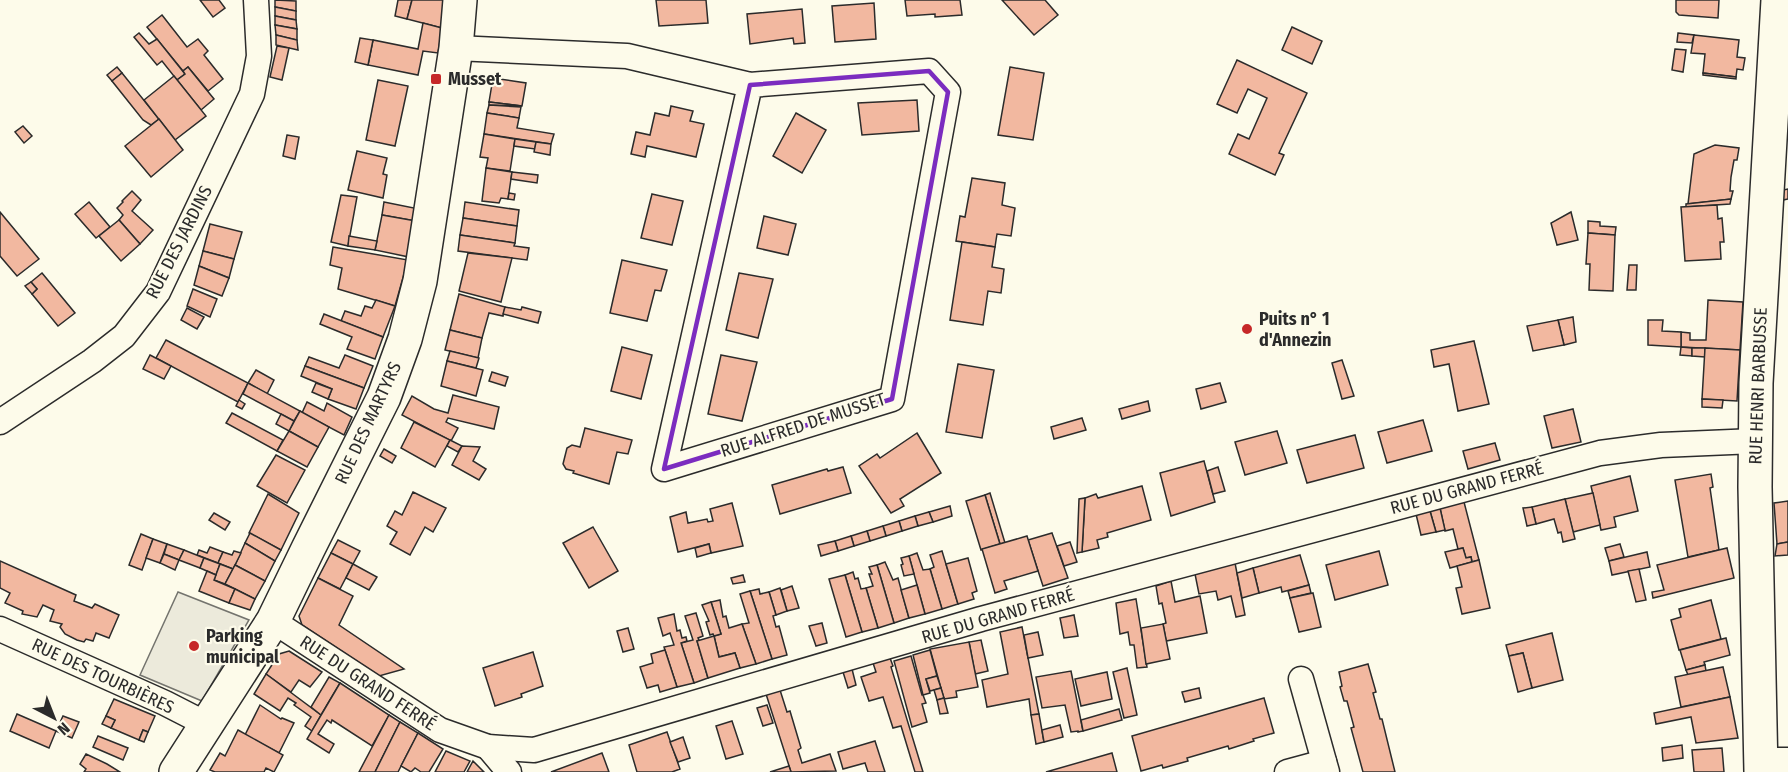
<svg xmlns="http://www.w3.org/2000/svg" width="1788" height="772" font-family="'Fira Sans Condensed',sans-serif">
<style>
.parking{fill:#eceadb;stroke:#74746e;stroke-width:1.5}
.building{fill:#f2b8a0;stroke:#2b2b2b;stroke-width:1.5}
.lines{fill:none;stroke-linecap:round;stroke-linejoin:round}
.street-casing{stroke:#2b2b2b;stroke-width:27}
.secondary-casing{stroke:#2b2b2b;stroke-width:36}
.street{stroke:#fdfbea;stroke-width:24}
.secondary{stroke:#fdfbea;stroke-width:33}
.marked{fill:none;stroke:#7b2cbf;stroke-width:4.5;stroke-linejoin:round}
.poi-dot{fill:#c62828;stroke:#fdfbea;stroke-width:2}
.labels{text-anchor:middle;stroke-width:4.5;stroke-linejoin:round;paint-order:stroke}
.poi-label{font-size:18px;font-weight:bold;fill:#2b2b2b;stroke:#fdfbea;text-anchor:start}
.street-label{font-size:18px;fill:#2b2b2b;stroke:#fdfbea}
</style>
<rect width="100%" height="100%" fill="#fdfbea"/>
<path class="parking" d="M178 592 249 620 202 701 140 675Z"/>
<g class="building">
<path d="M200 0H219L225 8 213 17Z"/>
<path d="M275 0 296 1V11L275 7Z"/>
<path d="M398 0H412L407 19 395 16Z"/>
<path d="M412 0H446L442 28 407 19Z"/>
<path d="M656 0H706L708 23 659 26Z"/>
<path d="M905 0H960L962 15 935 17V14L907 16Z"/>
<path d="M1002 0H1045L1058 15 1034 35Z"/>
<path d="M1676 0H1719L1718 18 1679 15 1676 12Z"/>
<path d="M874 3 876 39 835 42 832 6Z"/>
<path d="M275 7 296 11V20L275 16Z"/>
<path d="M802 9 805 43 794 44 793 38 750 44 747 14Z"/>
<path d="M162 15 187 47 198 39 208 51 204 55 223 79 208 91 188 67 183 71 147 27Z"/>
<path d="M275 16 296 20 297 29 275 25Z"/>
<path d="M423 23 442 28 438 53 423 51 418 75 368 65 373 40 418 49Z"/>
<path d="M275 25 297 29V40L276 35Z"/>
<path d="M1292 27 1322 41 1312 64 1282 50Z"/>
<path d="M139 33 149 44 157 39 185 74 177 80 162 61 157 65 134 37Z"/>
<path d="M1678 33 1694 35 1692 43 1677 42Z"/>
<path d="M276 35 297 40 298 50 276 45Z"/>
<path d="M1694 35 1739 40 1737 57 1745 58 1743 70 1737 69 1736 77 1703 73 1705 54 1691 53Z"/>
<path d="M360 38 373 40 368 65 355 62Z"/>
<path d="M277 46 289 48 282 80 270 77Z"/>
<path d="M1675 49 1686 50 1683 72 1672 70Z"/>
<path d="M1237 60 1307 93 1279 153 1284 155 1275 175 1229 154 1238 134 1249 139 1267 98 1248 89 1237 113 1217 104Z"/>
<path d="M117 67 122 73 112 81 107 75Z"/>
<path d="M188 67 214 99 201 110 177 80 185 74 183 71Z"/>
<path d="M1010 67 1044 73 1033 140 998 135Z"/>
<path d="M122 73 159 119 151 125 143 120 112 81Z"/>
<path d="M1703 73 1736 77V79L1703 75Z"/>
<path d="M174 76 206 116 175 140 144 100Z"/>
<path d="M493 78 526 83 522 106 489 102Z"/>
<path d="M378 80 408 86 395 146 366 140Z"/>
<path d="M917 100 919 131 862 135 858 103Z"/>
<path d="M489 102 522 106 489 105Z"/>
<path d="M489 105 521 107 519 118 487 113Z"/>
<path d="M671 106 693 111 690 121 704 124 696 157 647 146 645 157 631 154 636 132 650 135 655 113 669 116Z"/>
<path d="M487 113 519 118 517 128 554 134 551 144 484 134Z"/>
<path d="M796 113 826 130 802 173 773 156Z"/>
<path d="M159 119 183 150 151 177 125 146Z"/>
<path d="M23 126 32 136 24 143 15 132Z"/>
<path d="M484 134 515 139 510 171 486 168 488 158 480 157Z"/>
<path d="M287 135 299 137 295 159 283 156Z"/>
<path d="M515 139 536 142 535 149 514 146Z"/>
<path d="M536 142 551 144 550 155 534 152Z"/>
<path d="M1715 145 1739 148 1737 160H1734L1731 177 1730 191H1733L1731 199 1688 204 1694 154Z"/>
<path d="M357 151 387 158 383 174 387 175 383 198 348 190Z"/>
<path d="M486 168 512 172 508 199 501 198 499 203 482 201Z"/>
<path d="M512 172 538 175 537 183 511 179Z"/>
<path d="M972 178 1005 183 1002 205 1015 208 1011 236 997 234 995 247 956 241 960 216 965 217Z"/>
<path d="M1788 189V199L1783 200V190Z"/>
<path d="M132 191 141 200 132 211 153 230 140 244 119 220 123 215 117 208 123 202 122 201Z"/>
<path d="M509 193 515 194 514 200 508 199Z"/>
<path d="M652 194 683 201 672 245 641 238Z"/>
<path d="M341 195 357 197 348 246 331 242Z"/>
<path d="M1731 199 1730 204 1686 207V204Z"/>
<path d="M89 202 110 227 96 238 75 214Z"/>
<path d="M384 202 419 209 416 221 382 215Z"/>
<path d="M465 202 519 210 517 226 463 218Z"/>
<path d="M1717 205 1718 219 1722 218 1724 242H1720L1721 259 1685 261 1681 207Z"/>
<path d="M0 212 39 259 17 276 0 256Z"/>
<path d="M1571 212 1578 240 1557 245 1551 223Z"/>
<path d="M382 215 416 221 409 257 375 250Z"/>
<path d="M764 216 796 224 788 255 757 248Z"/>
<path d="M463 218 517 226 515 243 460 235Z"/>
<path d="M119 220 140 244 121 261 99 236Z"/>
<path d="M1588 221 1600 222V226L1616 227 1615 235 1588 233Z"/>
<path d="M210 224 242 232 234 259 203 251Z"/>
<path d="M1588 233 1615 235 1613 291 1589 290 1590 264H1586Z"/>
<path d="M460 235 515 243 514 246 529 248 527 260 458 251Z"/>
<path d="M349 236 377 241 375 250 348 246Z"/>
<path d="M962 242 995 247 992 267 1004 269 1001 293 988 291 983 325 950 320Z"/>
<path d="M333 247 408 260 395 306 338 289 342 268 330 265Z"/>
<path d="M203 251 234 259 229 278 199 266Z"/>
<path d="M468 253 512 258 501 302 459 291Z"/>
<path d="M622 260 667 270 661 291 655 290 647 321 610 313Z"/>
<path d="M1629 265H1637L1636 290H1627Z"/>
<path d="M199 266 229 278 222 296 194 285Z"/>
<path d="M42 273 75 313 58 326 32 294 37 289 31 282Z"/>
<path d="M739 273 773 279 758 338 726 330Z"/>
<path d="M31 282 37 289 32 294 25 286Z"/>
<path d="M193 289 217 299 210 317 187 306Z"/>
<path d="M459 294 505 307 503 316 489 313 482 338 450 330Z"/>
<path d="M376 300 395 306 383 337 341 321 345 311 361 316 365 306 372 308Z"/>
<path d="M1708 300 1743 302 1740 350 1681 347V332L1690 333V340H1706Z"/>
<path d="M505 307 521 310 522 307 541 312 538 323 503 314Z"/>
<path d="M187 308 204 317 197 329 181 320Z"/>
<path d="M324 314 383 337 375 359 347 349 352 337 320 324Z"/>
<path d="M1573 317 1576 342 1564 345 1558 320Z"/>
<path d="M1558 320 1564 345 1533 351 1527 326Z"/>
<path d="M1648 320H1663L1662 331 1681 332V347L1648 345Z"/>
<path d="M450 330 482 338 478 358 445 350Z"/>
<path d="M166 340 248 383 238 402 156 358Z"/>
<path d="M1474 341 1489 404 1458 411 1449 364 1434 367 1431 350Z"/>
<path d="M622 347 652 355 641 399 611 391Z"/>
<path d="M1681 347 1692 348V356L1680 355Z"/>
<path d="M1692 348H1705V357L1692 356Z"/>
<path d="M1705 348 1740 350 1737 401 1702 399Z"/>
<path d="M450 351 479 358 476 368 447 361Z"/>
<path d="M150 355 171 366 164 379 143 369Z"/>
<path d="M345 355 373 366 364 388 305 366 309 357 339 368Z"/>
<path d="M721 355 757 362 742 421 708 414Z"/>
<path d="M1342 360 1354 396 1342 399 1332 363Z"/>
<path d="M447 361 483 370 476 396 441 386Z"/>
<path d="M958 364 994 370 982 438 946 432Z"/>
<path d="M305 366 364 388 356 409 328 399 332 389 301 376Z"/>
<path d="M256 370 274 380 267 394 248 383Z"/>
<path d="M492 372 508 377 505 386 489 381Z"/>
<path d="M248 383 300 411 294 421 243 394Z"/>
<path d="M316 383 332 389 328 399 312 392Z"/>
<path d="M1220 383 1226 402 1201 409 1196 389Z"/>
<path d="M453 395 499 407 494 429 448 418 446 422 458 428 451 441 402 415 412 396 434 409 448 413Z"/>
<path d="M1702 399 1723 400 1722 408 1702 407Z"/>
<path d="M239 400 245 404 242 409 236 406Z"/>
<path d="M1148 401 1150 411 1122 419 1119 409Z"/>
<path d="M307 402 324 411 327 403 352 417 344 435 302 413Z"/>
<path d="M1573 409 1581 442 1552 448 1544 416Z"/>
<path d="M300 411 329 427 318 447 289 431Z"/>
<path d="M232 413 283 440 277 451 226 423Z"/>
<path d="M281 414 294 421 289 431 276 424Z"/>
<path d="M1082 418 1086 430 1054 439 1051 427Z"/>
<path d="M1423 420 1432 451 1387 463 1378 432Z"/>
<path d="M414 422 450 440 435 467 401 448Z"/>
<path d="M585 428 632 440 628 454 617 452 609 484 573 473 574 471 566 469 563 464 567 448 572 445 580 447Z"/>
<path d="M289 431 318 447 307 467 277 451Z"/>
<path d="M1277 431 1287 463 1245 475 1235 442Z"/>
<path d="M917 433 941 473 900 499 904 506 891 513 859 466 877 454 880 458Z"/>
<path d="M1355 435 1364 468 1307 483 1297 450Z"/>
<path d="M450 440 462 446 458 452 447 446Z"/>
<path d="M1495 443 1500 460 1468 469 1463 451Z"/>
<path d="M462 446 480 447 473 461 486 469 479 480 452 465Z"/>
<path d="M384 449 396 456 392 463 380 456Z"/>
<path d="M276 455 305 470 287 503 257 486Z"/>
<path d="M1204 461 1215 502 1171 516 1160 473Z"/>
<path d="M843 467 851 493 780 514 772 485 827 469 828 471Z"/>
<path d="M1218 467 1225 491 1213 494 1207 471Z"/>
<path d="M1711 474 1713 487 1710 488 1719 550 1688 557 1675 480Z"/>
<path d="M1630 476 1638 511 1614 517 1616 527 1601 530 1591 486Z"/>
<path d="M1142 486 1151 520 1107 533 1108 537 1097 540 1099 548 1082 552 1085 498 1096 494 1098 498Z"/>
<path d="M413 492 446 508 433 532 425 527 410 555 390 544 397 532 387 526 395 511 402 515Z"/>
<path d="M990 493 1005 543 1000 544 985 495Z"/>
<path d="M1593 493 1600 525 1573 532 1565 499Z"/>
<path d="M268 494 299 513 281 550 249 533Z"/>
<path d="M985 495 1000 544 981 550 966 501Z"/>
<path d="M1085 498 1082 552 1077 553 1079 499Z"/>
<path d="M1565 499 1575 539 1563 542 1561 532 1558 533 1554 519 1536 524 1532 507Z"/>
<path d="M1788 501V542L1777 544 1774 503Z"/>
<path d="M1464 502 1479 560 1472 562 1471 557 1466 558 1463 548 1458 549 1453 529 1445 531 1440 508Z"/>
<path d="M732 503 743 546 711 553 709 544 678 552 670 517 686 512 688 523 707 519 708 522 713 521 710 509Z"/>
<path d="M950 506 952 516 933 522 929 512Z"/>
<path d="M1532 507 1536 524 1527 526 1523 508Z"/>
<path d="M1440 508 1445 530 1436 532 1430 511Z"/>
<path d="M1430 511 1436 532 1421 535 1416 514Z"/>
<path d="M929 512 933 522 918 526 915 516Z"/>
<path d="M214 513 230 522 225 530 209 520Z"/>
<path d="M915 516 918 526 902 531 899 521Z"/>
<path d="M899 521 902 531 886 536 883 526Z"/>
<path d="M883 526 886 536 870 541 867 531Z"/>
<path d="M593 527 618 571 589 588 563 543Z"/>
<path d="M867 531 870 541 854 546 851 536Z"/>
<path d="M250 533 281 550 275 561 245 543Z"/>
<path d="M1052 533 1068 578 1043 586 1028 540Z"/>
<path d="M141 534 153 539 142 570 129 565Z"/>
<path d="M851 536 854 546 838 551 835 541Z"/>
<path d="M1027 536 1038 571 1004 581 1007 589 995 593 982 549Z"/>
<path d="M153 539 167 544 160 563 146 558Z"/>
<path d="M338 540 360 551 353 564 331 553Z"/>
<path d="M835 541 838 551 821 556 818 545Z"/>
<path d="M1070 542 1077 562 1064 566 1057 546Z"/>
<path d="M1788 542V555L1775 556 1777 544Z"/>
<path d="M245 543 275 561 265 581 235 565Z"/>
<path d="M167 544 184 550 179 560 164 554Z"/>
<path d="M709 544 711 553 697 557 695 548Z"/>
<path d="M1620 544 1624 557 1609 561 1605 548Z"/>
<path d="M210 547 223 552 218 563 197 555 199 550 207 553Z"/>
<path d="M1463 548 1466 558 1471 557 1472 562 1450 568 1445 552Z"/>
<path d="M1727 548 1734 578 1653 598 1652 592 1664 590 1657 565Z"/>
<path d="M184 550 204 558 200 568 179 560Z"/>
<path d="M234 551 241 553 233 569 218 563 223 552 232 555Z"/>
<path d="M942 551 958 604 942 609 930 569 934 567 930 555Z"/>
<path d="M1379 551 1388 585 1335 600 1326 565Z"/>
<path d="M1647 552 1650 567 1612 575 1609 561Z"/>
<path d="M331 553 353 564 340 589 318 578Z"/>
<path d="M917 553 923 570 930 569 942 609 925 614 909 556Z"/>
<path d="M164 554 179 560 175 570 160 563Z"/>
<path d="M1300 555 1309 585 1282 592 1281 587 1259 593 1253 568Z"/>
<path d="M909 556 914 574 904 576 901 565 903 564 901 558Z"/>
<path d="M204 558 220 564 216 575 200 568Z"/>
<path d="M968 558 977 591 972 593 974 599 958 604 946 564Z"/>
<path d="M1479 560 1490 608 1462 614 1456 588 1462 587 1457 566Z"/>
<path d="M0 561 76 595 74 601 92 608 95 604 119 615 109 638 96 633 93 641 86 639 84 642 77 640 65 634 60 627 62 624 50 621 54 610 43 605 37 617 22 614 23 611 5 603 10 593 0 588Z"/>
<path d="M885 562 893 580 898 578 909 618 894 623 877 565Z"/>
<path d="M1235 563 1245 615 1236 617 1231 596 1218 600 1216 591 1199 594 1195 574Z"/>
<path d="M220 564 233 569 225 584 214 580Z"/>
<path d="M353 564 377 577 369 590 346 578Z"/>
<path d="M235 565 265 581 255 599 225 584Z"/>
<path d="M877 565 894 623 878 628 866 588 873 586 869 574H872L869 567Z"/>
<path d="M1253 568 1259 593 1242 598 1237 573Z"/>
<path d="M1639 569 1646 600 1636 602 1628 571Z"/>
<path d="M207 571 216 575 214 580 235 589 229 603 199 591Z"/>
<path d="M853 572 855 579 858 578 861 589 866 588 878 628 862 632 845 575Z"/>
<path d="M743 575 745 582 733 584 731 578Z"/>
<path d="M845 575 862 632 846 637 829 579Z"/>
<path d="M318 578 353 596 339 625 404 669 379 676 302 625 299 616Z"/>
<path d="M1171 581 1175 602 1200 596 1207 633 1166 641 1163 624 1166 623 1162 603 1159 604 1156 586Z"/>
<path d="M917 585 925 614 909 618 901 590Z"/>
<path d="M1309 585 1311 593 1290 598 1288 591Z"/>
<path d="M792 586 799 608 787 611 781 590Z"/>
<path d="M780 588 787 611 776 615 769 592Z"/>
<path d="M235 589 255 599 250 610 229 603Z"/>
<path d="M759 589 760 594 769 592 776 615 773 616 776 627 779 626 787 655 772 659 750 591Z"/>
<path d="M750 591 772 659 756 664 742 624 749 623 740 594Z"/>
<path d="M1313 593 1321 627 1299 632 1290 598Z"/>
<path d="M1136 599 1147 667 1137 668 1134 645H1130L1128 632 1120 634 1116 603Z"/>
<path d="M720 600 723 617 726 616 729 628 742 624 756 664 740 668 735 653 719 657 714 636 721 634 711 602Z"/>
<path d="M1711 600 1721 639 1679 650 1671 620 1681 617 1679 609Z"/>
<path d="M711 602 721 634 714 636 713 634 710 635 706 622 709 621 702 605Z"/>
<path d="M696 613 703 636 698 638 699 640 697 641 708 678 694 683 681 643 693 640 685 616Z"/>
<path d="M674 614 677 631 680 630 682 638 686 637 687 641 681 643 694 683 677 687 664 647 674 645 670 633 663 636 658 618Z"/>
<path d="M1074 615 1078 636 1064 638 1060 618Z"/>
<path d="M822 623 827 643 816 646 809 626Z"/>
<path d="M1163 624 1170 659 1146 664 1141 628Z"/>
<path d="M1022 627 1039 714 1031 715 1029 699 987 707 982 680 1008 674 1000 632Z"/>
<path d="M628 628 634 649 623 652 617 631Z"/>
<path d="M1038 632 1043 655 1028 658 1024 635Z"/>
<path d="M1552 633 1563 680 1532 688 1523 653 1509 656 1506 645Z"/>
<path d="M714 636 719 657 735 653 740 668 708 678 697 641Z"/>
<path d="M1726 638 1730 655 1704 662 1705 665 1686 670 1680 650Z"/>
<path d="M981 640 988 671 975 674 969 642Z"/>
<path d="M969 642 978 687 956 691 957 697 944 699 930 649Z"/>
<path d="M665 650 677 687 660 692 658 685 647 688 640 667 653 663 651 654Z"/>
<path d="M930 650 937 676 926 679 930 693 923 695 913 655Z"/>
<path d="M289 651 322 672 310 687 299 680 291 692 266 674 279 654Z"/>
<path d="M533 652 543 686 521 694 522 697 495 706 483 668Z"/>
<path d="M1523 653 1532 688 1518 692 1509 656Z"/>
<path d="M911 656 922 695H923L926 703 922 704 927 722 912 727 894 661Z"/>
<path d="M890 658 893 666 891 667 923 772H915L901 726 893 728 883 697 869 701 861 677 876 672 873 663Z"/>
<path d="M1368 664 1376 692 1373 693 1380 719H1382L1395 772H1363L1351 728 1354 727 1347 701H1344L1340 687 1342 686 1339 672Z"/>
<path d="M1705 665 1706 671 1688 675 1686 670Z"/>
<path d="M1723 667 1730 697 1681 707 1675 677Z"/>
<path d="M1127 668 1137 715 1124 718 1113 672Z"/>
<path d="M852 669 856 685 848 688 843 672Z"/>
<path d="M1071 671 1083 731 1078 732V731L1071 732 1065 705 1042 708 1036 677Z"/>
<path d="M1107 672 1112 699 1081 706 1075 679Z"/>
<path d="M266 674 321 715 312 731 305 726 311 717 294 705 296 703 288 698 280 711 254 694Z"/>
<path d="M937 676 941 688 930 691 926 679Z"/>
<path d="M329 677 340 683 321 715 311 707Z"/>
<path d="M340 683 389 715 372 746 332 720 331 723 327 720 318 734 334 744 329 753 307 739Z"/>
<path d="M941 688 944 698 937 700 934 690Z"/>
<path d="M1199 688 1201 698 1185 702 1182 692Z"/>
<path d="M780 690 787 712 790 711 801 748 798 750 802 763 830 754 836 771 791 772 766 694Z"/>
<path d="M1730 697 1738 738 1696 743 1691 717 1656 724 1654 713Z"/>
<path d="M944 698 948 713 940 714 937 700Z"/>
<path d="M1264 698 1274 733 1253 739 1254 741 1229 749 1228 746 1187 758 1188 761 1163 768 1162 765 1141 771 1132 736Z"/>
<path d="M114 699 155 716 148 732 143 730 139 740 111 728 115 720 106 716Z"/>
<path d="M260 705 281 719 282 718 294 723 279 753 245 735Z"/>
<path d="M767 705 773 723 763 726 757 708Z"/>
<path d="M1119 709 1122 720 1083 731 1081 720Z"/>
<path d="M17 714 56 731 49 748 10 731Z"/>
<path d="M1039 714 1044 742 1036 744 1031 715Z"/>
<path d="M389 715 400 722 375 772H359Z"/>
<path d="M63 716 79 722 72 738 56 731Z"/>
<path d="M106 716 115 720 111 728 102 724Z"/>
<path d="M732 721 743 754 726 759 716 726Z"/>
<path d="M400 722 418 733 398 772H375Z"/>
<path d="M1060 725 1063 737 1044 742 1042 730Z"/>
<path d="M143 730 148 732 144 742 139 740Z"/>
<path d="M238 730 283 755 274 772 266 768 264 772H215L210 770 220 753 225 756Z"/>
<path d="M667 732 680 769 672 772H637L629 745Z"/>
<path d="M418 733 443 749 429 772H421L415 768 411 772 401 766Z"/>
<path d="M98 736 128 748 123 760 93 747Z"/>
<path d="M683 737 690 758 678 762 670 742Z"/>
<path d="M875 741 885 772H868L865 763 843 769 838 752Z"/>
<path d="M1682 745 1683 758 1663 761 1662 748Z"/>
<path d="M1722 748 1724 772H1694L1692 750Z"/>
<path d="M446 751 470 761 464 772H435Z"/>
<path d="M602 753 609 772H551Z"/>
<path d="M1112 753 1117 772H1046Z"/>
<path d="M86 754 107 764 120 772H84L86 769 80 764Z"/>
<path d="M473 761 484 772H467Z"/>
<path d="M789 766 791 772H770Z"/>
</g>
<g class="lines">
<g class="street-casing">
<g id="street">
<path d="M456 48 627 56 750 85 929 71 948 92 892 399 664 469 750 85"/>
<path d="M0 422 92 361 124 336 158 292 252 94 259 56 256 0"/>
<path d="M273 621 440 730 488 747 534 750 981 619 1600 453 1661 445 1755 441"/>
<path d="M0 629 165 703 206 724"/>
<path d="M1301 679 1327 772"/>
<path d="M488 747 509 772"/>
<path d="M1761 760H1788"/>
<path d="M1287 772 1324 762"/>
</g>
</g>
<g class="secondary-casing">
<g id="secondary">
<path d="M176 772 273 621 308 549 384 397 405 339 420 281 456 48 460 0"/>
<path d="M1761 772 1755 487 1756 383 1778 0"/>
</g>
</g>
<use href="#street" class="street"/>
<use href="#secondary" class="secondary"/>
</g>
<path class="marked" d="M929 71 948 92 892 399 664 469 750 85Z"/>
<g class="poi-dot">
<rect x="430" y="73" width="12" height="12" rx="3"/>
<circle cx="1247" cy="329" r="6"/>
<circle cx="194" cy="646" r="6"/>
</g>
<g class="labels">
<g class="poi-label">
<text x="448" y="85">Musset</text>
<text x="1259" y="325">Puits n° 1<tspan x="1259" dy="21">d'Annezin</tspan></text>
<text x="206" y="642">Parking<tspan x="206" dy="21">municipal</tspan></text>
</g>
<g class="street-label">
<text transform="translate(179 242) rotate(-63)" y="6">RUE DES JARDINS</text>
<text transform="translate(1758 386) rotate(-88)" y="6">RUE HENRI BARBUSSE</text>
<text transform="translate(368 423) rotate(-65)" y="6">RUE DES MARTYRS</text>
<text transform="translate(803 425) rotate(-18)" y="6">RUE ALFRED DE MUSSET</text>
<text transform="translate(1467 488) rotate(-15)" y="6">RUE DU GRAND FERRÉ</text>
<text transform="translate(998 616) rotate(-16)" y="6">RUE DU GRAND FERRÉ</text>
<text transform="translate(103 676) rotate(25)" y="6">RUE DES TOURBIÈRES</text>
<text transform="translate(368 683) rotate(33)" y="6">RUE DU GRAND FERRÉ</text>
</g>
</g>
<g transform="translate(54 718) rotate(138)" stroke="#fdfbea" stroke-width="4.5" paint-order="stroke">
<path d="M0-4.5L10 22L0 15L-10 22Z" fill="#2b2b2b"/>
<text y="-9" font-size="16" font-weight="bold" text-anchor="middle" fill="#2b2b2b">N</text>
</g>
</svg>
